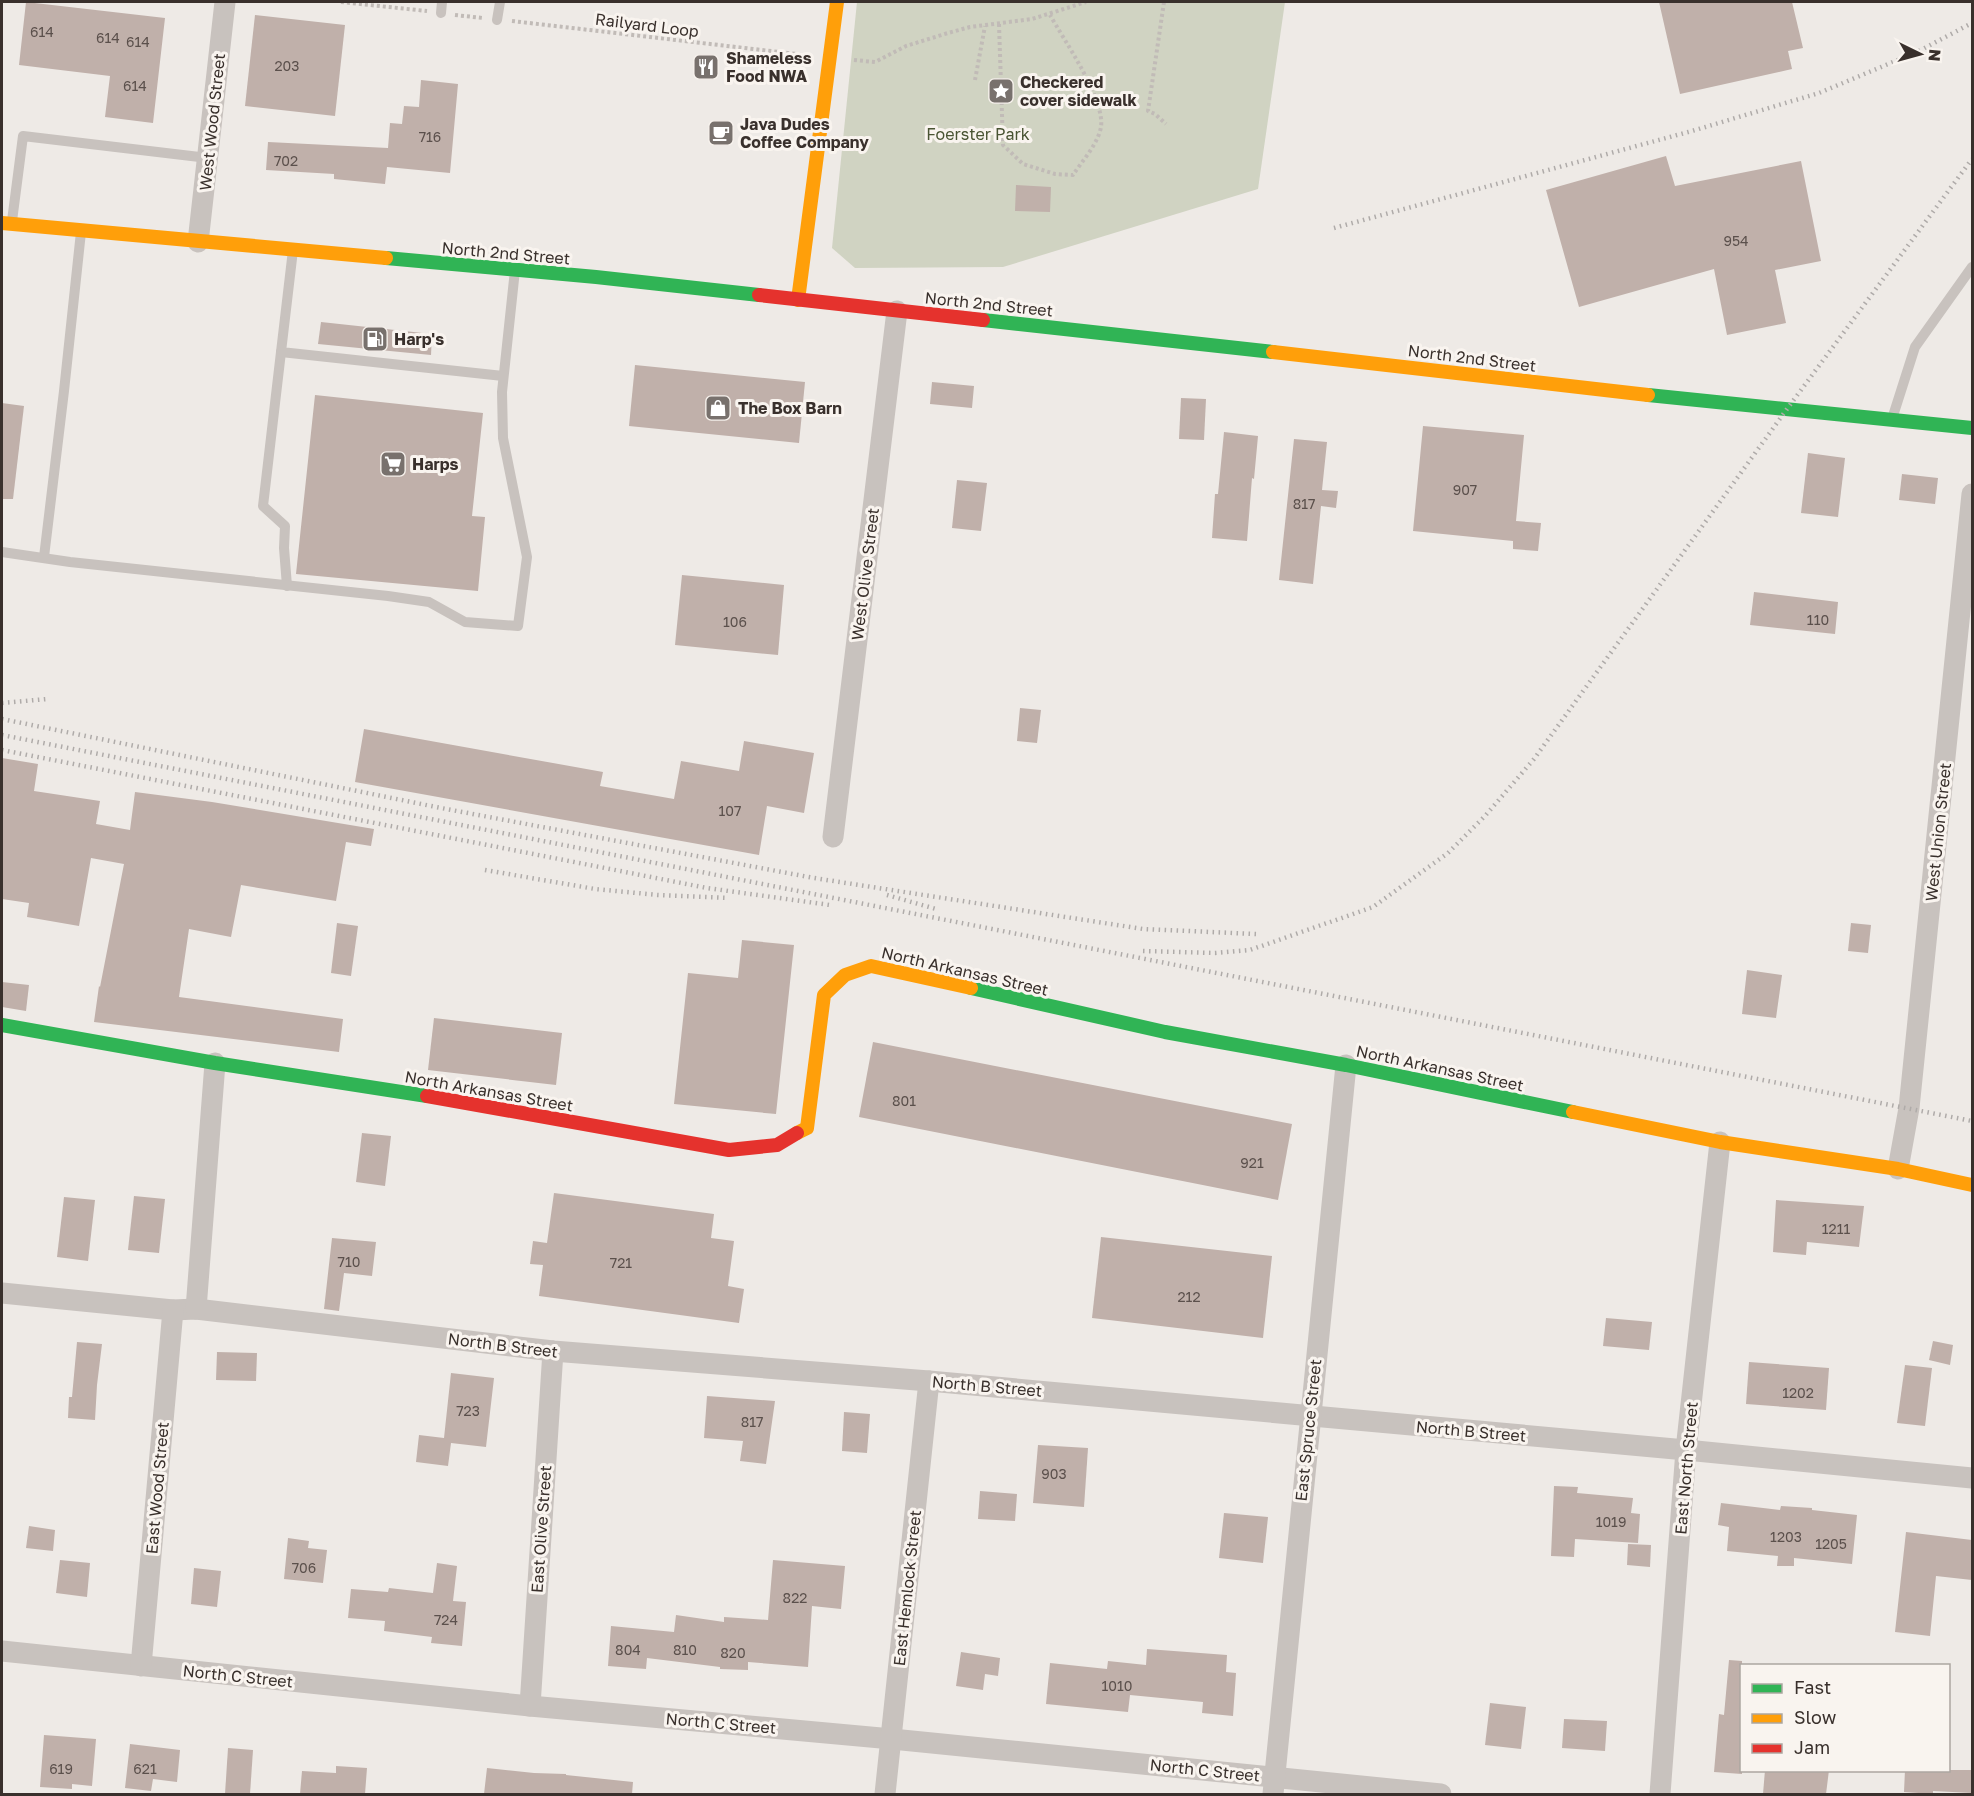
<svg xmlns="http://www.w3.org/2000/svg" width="1974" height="1796" font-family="'Golos Text',sans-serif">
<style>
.green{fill:#d0d3c2}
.building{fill:#c0b0aa}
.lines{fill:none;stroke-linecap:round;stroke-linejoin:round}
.path{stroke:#c1bbb7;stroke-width:4;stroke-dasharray:3 3;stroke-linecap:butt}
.lane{stroke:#c8c2be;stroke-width:10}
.street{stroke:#c8c2be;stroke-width:21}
.fast{stroke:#30b455;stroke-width:14}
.slow{stroke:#ff9f0a;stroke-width:14}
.jam{stroke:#e5322d;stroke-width:14}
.rail{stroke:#afaba9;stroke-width:4.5;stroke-dasharray:1.5 4.5;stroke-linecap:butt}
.labels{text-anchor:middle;stroke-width:6;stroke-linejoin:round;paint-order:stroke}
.number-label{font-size:14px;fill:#5b504c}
.street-label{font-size:16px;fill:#39302c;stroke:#f9f4ef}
.poi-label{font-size:16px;font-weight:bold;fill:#39302c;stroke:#f9f4ef;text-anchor:start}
.park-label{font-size:16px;fill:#495433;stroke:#f9f4ef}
</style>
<rect width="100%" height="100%" fill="#eeeae6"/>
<path class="green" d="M857 2H1285L1258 189 1003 267 855 268 832 248Z"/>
<g class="building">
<path d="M26 2 165 18 153 123 105 117 110 76 19 65Z"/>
<path d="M1659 2H1792L1803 48 1788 51 1792 69 1680 94Z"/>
<path d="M255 15 345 25 335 116 245 106Z"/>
<path d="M421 80 458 84 450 173 387 167 385 184 334 179V174L266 170 268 142 388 148 390 123 402 124 404 106 419 107Z"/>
<path d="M1666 156 1675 186 1801 161 1821 261 1775 270 1786 323 1727 335 1714 269 1579 307 1546 190Z"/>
<path d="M1016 185 1051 187 1050 212 1015 211Z"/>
<path d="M321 322 432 334 431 355 318 344Z"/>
<path d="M635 365 805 382 799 443 629 426Z"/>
<path d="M932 382 974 386 972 408 930 404Z"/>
<path d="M315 395 483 413 472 516 485 517 478 591 296 574Z"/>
<path d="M1181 398 1206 399 1204 440 1179 439Z"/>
<path d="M2 403 24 406 13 499H2Z"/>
<path d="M1423 426 1524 435 1516 521 1541 523 1538 551 1513 549V541L1413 531Z"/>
<path d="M1224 432 1258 436 1254 479 1252 478 1247 541 1212 538 1215 494H1218Z"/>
<path d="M1294 439 1327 442 1322 490 1338 491 1336 508 1321 506 1313 584 1279 580Z"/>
<path d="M1808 453 1845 458 1838 517 1801 513Z"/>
<path d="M1902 474 1938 478 1935 504 1899 500Z"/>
<path d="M957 480 987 483 981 531 952 528Z"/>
<path d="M682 575 784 585 778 655 675 645Z"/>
<path d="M1754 592 1838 602 1835 634 1750 625Z"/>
<path d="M1020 708 1041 710 1037 743 1017 741Z"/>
<path d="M364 729 603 772 600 786 674 799 681 761 739 771 744 741 814 753 804 813 767 806 759 855 355 782Z"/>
<path d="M2 758 38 764 34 791 100 801 96 824 130 830 135 792 212 802 374 829 371 846 346 842 336 901 241 885 231 937 189 929 179 997 343 1019 339 1052 94 1022 99 986 100 987 124 864 91 858 79 926 27 917 29 903 2 899Z"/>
<path d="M337 923 358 926 351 976 331 973Z"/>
<path d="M1851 923 1871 925 1868 953 1848 951Z"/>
<path d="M742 940 794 945 776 1114 674 1104 688 973 738 978Z"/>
<path d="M1747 970 1782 975 1776 1018 1742 1014Z"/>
<path d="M2 982 29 985 26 1011 2 1007Z"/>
<path d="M434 1018 562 1033 556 1085 428 1070Z"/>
<path d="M873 1042 1292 1124 1278 1200 859 1117Z"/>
<path d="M362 1133 391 1136 385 1186 356 1182Z"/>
<path d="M554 1193 714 1214 711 1238 734 1241 728 1286 744 1289 739 1323 539 1296 543 1265 530 1264 533 1241 547 1243Z"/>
<path d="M134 1196 165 1199 159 1253 128 1250Z"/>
<path d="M64 1197 95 1200 88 1261 57 1257Z"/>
<path d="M1776 1200 1864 1206 1859 1247 1807 1242 1806 1255 1773 1252Z"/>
<path d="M1101 1237 1272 1256 1263 1338 1092 1318Z"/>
<path d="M332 1238 376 1242 372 1276 344 1273 339 1311 324 1309Z"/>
<path d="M1606 1318 1652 1322 1649 1350 1603 1346Z"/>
<path d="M1933 1341 1953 1345 1950 1365 1929 1360Z"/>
<path d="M77 1342 102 1344 97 1385 95 1420 68 1418 69 1397H72Z"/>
<path d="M217 1352 257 1353 256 1381 216 1380Z"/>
<path d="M1749 1362 1829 1368 1826 1410 1746 1404Z"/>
<path d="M1905 1365 1932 1368 1925 1426 1897 1423Z"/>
<path d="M451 1373 494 1378 486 1447 451 1443 448 1466 416 1462 419 1435 444 1438Z"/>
<path d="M707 1396 775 1401 766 1464 740 1461 743 1441 704 1438Z"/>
<path d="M844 1412 870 1414 867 1453 842 1451Z"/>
<path d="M1038 1445 1088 1448 1084 1507 1033 1503Z"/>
<path d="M1554 1486 1578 1487 1577 1493 1633 1498 1631 1513 1640 1514 1638 1543 1575 1539 1574 1557 1551 1556Z"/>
<path d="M980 1491 1017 1494 1015 1521 978 1519Z"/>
<path d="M1721 1503 1780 1510 1781 1506 1812 1508V1510L1857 1515 1852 1564 1794 1558V1566H1777L1778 1556 1727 1551 1729 1527 1718 1525Z"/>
<path d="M1224 1513 1268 1517 1263 1563 1219 1558Z"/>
<path d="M29 1526 55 1530 53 1551 26 1548Z"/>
<path d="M1906 1532 1972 1540V1580L1936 1576 1930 1636 1895 1632Z"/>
<path d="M288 1538 309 1541 308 1548 327 1550 323 1583 284 1579Z"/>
<path d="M1628 1544 1651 1545 1650 1567 1627 1565Z"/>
<path d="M60 1560 90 1563 87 1597 56 1593Z"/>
<path d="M773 1560 845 1566 841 1609 812 1606 808 1667 748 1662V1670L720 1669V1667L647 1658 646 1669 608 1666 611 1626 674 1632 676 1615 724 1622V1617L768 1620Z"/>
<path d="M437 1563 457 1566 453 1601 466 1602 462 1646 431 1643 432 1637 384 1631 385 1621 348 1618 351 1589 388 1592 389 1588 433 1593Z"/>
<path d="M194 1568 221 1571 217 1607 191 1604Z"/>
<path d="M1147 1649 1227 1655 1226 1672 1236 1673 1233 1716 1202 1713 1203 1702 1130 1695 1128 1712 1046 1704 1050 1663 1107 1669 1108 1661 1146 1665Z"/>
<path d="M961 1652 1000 1658 998 1676 985 1674 983 1690 956 1686Z"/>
<path d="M1729 1660 1742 1661V1774L1714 1772 1719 1714 1724 1715Z"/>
<path d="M1490 1703 1526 1707 1521 1749 1485 1745Z"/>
<path d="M1564 1719 1607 1721 1605 1751 1562 1748Z"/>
<path d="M44 1735 96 1739 92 1786 72 1784V1789L40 1787Z"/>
<path d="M130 1744 180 1750 177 1782 153 1779 151 1791 125 1788Z"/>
<path d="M228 1748 253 1750 250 1794H225Z"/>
<path d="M336 1766 367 1768 365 1794H300L302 1771 336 1773Z"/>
<path d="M487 1768 534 1773 566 1774V1775L633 1782 632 1794H484Z"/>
<path d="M1765 1770H1829L1826 1794H1763Z"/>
<path d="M1905 1770H1972V1793L1933 1791V1794L1904 1792Z"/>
</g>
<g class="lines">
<g class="path">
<path d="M341 2 427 11"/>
<path d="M1164 2 1148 111 1155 114 1166 124"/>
<path d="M455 15 483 18"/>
<path d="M512 21 805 55"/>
<path d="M999 24 1003 145 1023 164 1055 174 1073 175C1082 161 1098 144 1101 127 1105 99 1064 40 1050 15"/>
<path d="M854 60 875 62 906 46 948 33 970 27 1032 19 1086 2"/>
<path d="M975 80 985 26"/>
</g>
<g class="lane">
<path d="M441 13 442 2"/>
<path d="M497 20 500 2"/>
<path d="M12 221 23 136 208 158"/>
<path d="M293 250 281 352 503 376"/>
<path d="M281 352 263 506 285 526 284 548 287 586"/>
<path d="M1892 419 1915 347 1972 267"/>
<path d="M2 552 70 562 388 596 429 602 465 622 518 626 527 557 503 438 502 392 515 270"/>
<path d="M44 557 64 391 81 232"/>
</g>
<g class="street">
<path d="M198 242 225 2"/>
<path d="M833 837 897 311"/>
<path d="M1898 1169 1909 1108 1972 494"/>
<path d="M2 1293 173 1310 196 1309 553 1351 929 1381 1686 1450 1972 1478"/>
<path d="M196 1309 215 1063"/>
<path d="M2 1651 530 1706 892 1739 1441 1794"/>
<path d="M141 1666 173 1310"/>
<path d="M530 1706 553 1351"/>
<path d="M885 1794 929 1381"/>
<path d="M1273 1794 1346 1065"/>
<path d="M1660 1794 1686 1450 1720 1142"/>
</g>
<g class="fast">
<path d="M386 258 596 277 759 295"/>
<path d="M983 320 1273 352"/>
<path d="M1648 395 1972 428"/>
<path d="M971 988 1165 1032 1346 1065 1573 1112"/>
<path d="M2 1025 215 1063 427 1096"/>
</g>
<g class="slow">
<path d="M2 223 386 258"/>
<path d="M798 300 837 2"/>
<path d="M1273 352 1648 395"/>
<path d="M1573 1112 1720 1142 1898 1169 1972 1185"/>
<path d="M797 1133 807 1128 824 995 845 975 871 966 971 988"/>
</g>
<g class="jam">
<path d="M759 295 983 320"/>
<path d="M427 1096 729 1150 777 1145 797 1133"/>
</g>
<g class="rail">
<path d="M1334 228 1692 131 1819 93 1917 52 1972 23"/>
<path d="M2 703 47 699"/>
<path d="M2 719 441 808 814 878 1143 929 1256 934"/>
<path d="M2 735 1972 1121"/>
<path d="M2 750 707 888 830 905"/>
<path d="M485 870 595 889 658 895 728 898"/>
<path d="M887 895 936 909"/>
<path d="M1143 951 1215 953 1250 950 1373 907 1448 853 1485 816 1534 759 1787 409 1972 159"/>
</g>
</g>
<defs>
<g id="restaurant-square" transform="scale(1.35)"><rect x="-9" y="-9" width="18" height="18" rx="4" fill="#78716d" stroke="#f9f4ef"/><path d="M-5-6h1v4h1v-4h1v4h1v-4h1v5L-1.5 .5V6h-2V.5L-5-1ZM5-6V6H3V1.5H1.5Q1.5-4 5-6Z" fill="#fff"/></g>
<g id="sight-square" transform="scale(1.35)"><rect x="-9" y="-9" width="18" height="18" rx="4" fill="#78716d" stroke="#f9f4ef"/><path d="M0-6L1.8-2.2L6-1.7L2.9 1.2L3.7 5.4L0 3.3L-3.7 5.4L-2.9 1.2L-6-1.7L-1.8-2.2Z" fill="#fff"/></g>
<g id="cafe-square" transform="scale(1.35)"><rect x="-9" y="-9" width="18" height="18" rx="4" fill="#78716d" stroke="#f9f4ef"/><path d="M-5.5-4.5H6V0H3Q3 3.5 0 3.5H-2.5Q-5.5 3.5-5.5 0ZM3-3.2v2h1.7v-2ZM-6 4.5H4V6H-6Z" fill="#fff"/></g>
<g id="fuel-square" transform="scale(1.35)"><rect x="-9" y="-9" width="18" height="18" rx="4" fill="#78716d" stroke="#f9f4ef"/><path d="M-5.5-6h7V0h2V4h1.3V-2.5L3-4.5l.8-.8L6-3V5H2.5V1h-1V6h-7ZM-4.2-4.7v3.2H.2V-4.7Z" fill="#fff"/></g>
<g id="shop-square" transform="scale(1.35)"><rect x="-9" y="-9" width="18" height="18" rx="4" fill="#78716d" stroke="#f9f4ef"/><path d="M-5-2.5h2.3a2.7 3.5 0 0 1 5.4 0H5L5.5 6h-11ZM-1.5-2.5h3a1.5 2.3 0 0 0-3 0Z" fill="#fff"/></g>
<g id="supermarket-square" transform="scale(1.35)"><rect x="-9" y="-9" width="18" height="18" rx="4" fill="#78716d" stroke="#f9f4ef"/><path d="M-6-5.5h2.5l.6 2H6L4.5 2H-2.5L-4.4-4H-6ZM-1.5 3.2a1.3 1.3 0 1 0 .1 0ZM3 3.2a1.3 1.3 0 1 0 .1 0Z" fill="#fff"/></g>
</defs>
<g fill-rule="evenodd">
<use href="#restaurant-square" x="706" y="67"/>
<use href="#sight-square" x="1001" y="91"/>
<use href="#cafe-square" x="721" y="133"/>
<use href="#fuel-square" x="375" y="339"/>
<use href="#shop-square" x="718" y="408"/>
<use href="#supermarket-square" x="393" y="464"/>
</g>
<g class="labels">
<g class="number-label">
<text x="42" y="37">614</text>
<text x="108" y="43">614</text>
<text x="138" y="47">614</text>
<text x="287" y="71">203</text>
<text x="135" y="91">614</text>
<text x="430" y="142">716</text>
<text x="286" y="166">702</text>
<text x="1736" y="246">954</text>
<text x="1465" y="495">907</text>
<text x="1304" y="509">817</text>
<text x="1818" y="625">110</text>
<text x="735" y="627">106</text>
<text x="730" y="816">107</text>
<text x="904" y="1106">801</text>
<text x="1252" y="1168">921</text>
<text x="1836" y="1234">1211</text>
<text x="349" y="1267">710</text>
<text x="621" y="1268">721</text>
<text x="1189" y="1302">212</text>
<text x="1798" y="1398">1202</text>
<text x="468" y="1416">723</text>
<text x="752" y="1427">817</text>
<text x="1054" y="1479">903</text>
<text x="1611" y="1527">1019</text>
<text x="1786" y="1542">1203</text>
<text x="1831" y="1549">1205</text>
<text x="304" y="1573">706</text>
<text x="795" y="1603">822</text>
<text x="446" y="1625">724</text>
<text x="628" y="1655">804</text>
<text x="685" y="1655">810</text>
<text x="733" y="1658">820</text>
<text x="1117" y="1691">1010</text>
<text x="61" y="1774">619</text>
<text x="145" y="1774">621</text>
</g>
<g class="street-label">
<text transform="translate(647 25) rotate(7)" y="6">Railyard Loop</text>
<text transform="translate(212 122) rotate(-84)" y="6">West Wood Street</text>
<text transform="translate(506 253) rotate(5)" y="6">North 2nd Street</text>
<text transform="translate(989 304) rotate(6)" y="6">North 2nd Street</text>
<text transform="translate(1472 358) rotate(7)" y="6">North 2nd Street</text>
<text transform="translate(865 574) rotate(-83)" y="6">West Olive Street</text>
<text transform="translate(1938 832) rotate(-84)" y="6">West Union Street</text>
<text transform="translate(965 971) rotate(13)" y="6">North Arkansas Street</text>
<text transform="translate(1440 1068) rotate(12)" y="6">North Arkansas Street</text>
<text transform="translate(489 1091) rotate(10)" y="6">North Arkansas Street</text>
<text transform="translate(503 1345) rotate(7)" y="6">North B Street</text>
<text transform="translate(987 1386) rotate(5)" y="6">North B Street</text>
<text transform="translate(1308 1430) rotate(-84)" y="6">East Spruce Street</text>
<text transform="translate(1471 1431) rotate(5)" y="6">North B Street</text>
<text transform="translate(1686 1468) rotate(-85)" y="6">East North Street</text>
<text transform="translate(157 1488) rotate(-85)" y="6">East Wood Street</text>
<text transform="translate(541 1529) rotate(-86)" y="6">East Olive Street</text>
<text transform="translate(907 1588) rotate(-84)" y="6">East Hemlock Street</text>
<text transform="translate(238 1676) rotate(6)" y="6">North C Street</text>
<text transform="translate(721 1723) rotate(5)" y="6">North C Street</text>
<text transform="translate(1205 1770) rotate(6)" y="6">North C Street</text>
</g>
<g class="poi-label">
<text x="726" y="64">Shameless<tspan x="726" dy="18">Food NWA</tspan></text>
<text x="1020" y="88">Checkered<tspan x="1020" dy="18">cover sidewalk</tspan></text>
<text x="740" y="130">Java Dudes<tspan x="740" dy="18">Coffee Company</tspan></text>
<text x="394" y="345">Harp's</text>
<text x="738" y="414">The Box Barn</text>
<text x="412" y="470">Harps</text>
</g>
<g class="park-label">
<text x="978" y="140">Foerster Park</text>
</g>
</g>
<rect width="1974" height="1796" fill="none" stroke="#39302c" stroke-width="6"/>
<rect x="1740" y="1664" width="210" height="108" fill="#f9f4ef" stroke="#aca6a1" stroke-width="1.5"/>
<rect x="1752" y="1684" width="30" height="9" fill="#30b455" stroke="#aca6a1" stroke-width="1.5"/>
<text x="1794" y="1694" font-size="18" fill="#39302c">Fast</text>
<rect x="1752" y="1714" width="30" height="9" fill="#ff9f0a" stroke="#aca6a1" stroke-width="1.5"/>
<text x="1794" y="1724" font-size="18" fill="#39302c">Slow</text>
<rect x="1752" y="1744" width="30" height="9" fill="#e5322d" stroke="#aca6a1" stroke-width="1.5"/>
<text x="1794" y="1754" font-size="18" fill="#39302c">Jam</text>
<g transform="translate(1920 54) rotate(95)" stroke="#f9f4ef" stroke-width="4.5" paint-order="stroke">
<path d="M0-4.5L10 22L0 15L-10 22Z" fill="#39302c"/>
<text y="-9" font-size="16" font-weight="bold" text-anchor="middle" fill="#39302c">N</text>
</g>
</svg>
